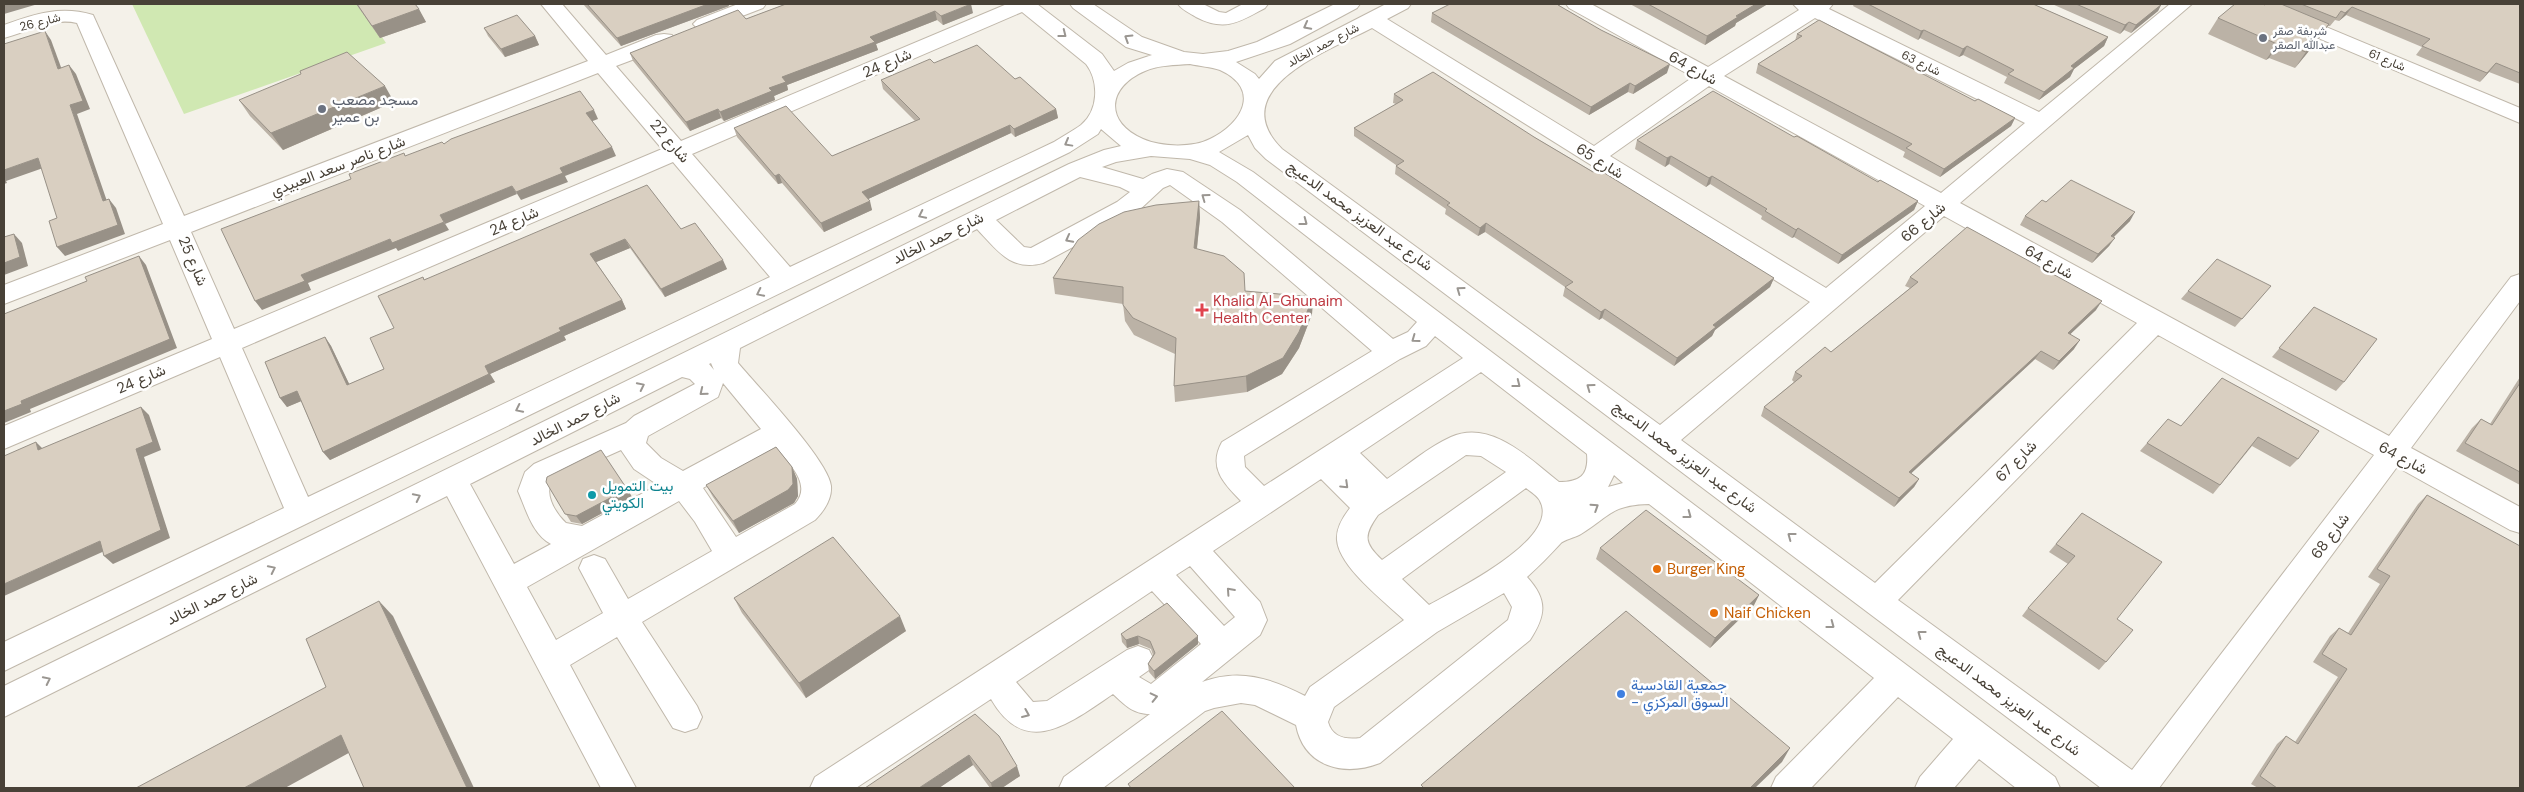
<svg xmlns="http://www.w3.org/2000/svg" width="2524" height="792" font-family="'DM Sans',Vazirmatn,sans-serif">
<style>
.green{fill:#d0e8b2}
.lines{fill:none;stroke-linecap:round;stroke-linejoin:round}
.minor-casing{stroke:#c0b8ab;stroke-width:2}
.minor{fill:#fff;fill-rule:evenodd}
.wall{fill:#bbb2a6}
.shaded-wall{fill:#989187}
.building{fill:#d9cfc1;stroke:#989187}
.oneway{stroke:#9a9691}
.worship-dot{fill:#6b7280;stroke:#fff;stroke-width:2}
.health-dot{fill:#e0444e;stroke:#fff;stroke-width:2}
.culture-dot{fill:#0f9aa8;stroke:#fff;stroke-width:2}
.food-dot{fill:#e8710a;stroke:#fff;stroke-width:2}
.shop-dot{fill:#3f7fe0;stroke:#fff;stroke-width:2}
.labels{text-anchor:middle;stroke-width:5;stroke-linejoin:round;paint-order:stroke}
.far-street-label{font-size:12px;fill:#484137;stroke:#fff}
.far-worship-label{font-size:12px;fill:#5b616d;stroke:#fff;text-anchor:start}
.street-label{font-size:15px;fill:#484137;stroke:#fff}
.worship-label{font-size:15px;fill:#5b616d;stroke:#fff;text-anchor:start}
.health-label{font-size:15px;fill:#be3a42;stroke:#fff;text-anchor:start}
.culture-label{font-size:15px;fill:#0d838f;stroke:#fff;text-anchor:start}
.food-label{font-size:15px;fill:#c56008;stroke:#fff;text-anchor:start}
.shop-label{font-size:15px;fill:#366cbe;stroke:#fff;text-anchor:start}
</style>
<rect width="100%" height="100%" fill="#f4f1e9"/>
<path class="green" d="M132 4H360L386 43 184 114Z"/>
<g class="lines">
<g class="minor-casing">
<g id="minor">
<path d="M541 4H562L606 55 656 35 664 34 672 35 675 40 672 45 616 66 681 141 1007 4H1037L1102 54 1114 71 1128 63 1152 55 1126 47 1073 8 1070 4H1093L1142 37 1184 52 1203 54 1228 51 1257 42 1335 4H1360L1357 8 1290 44 1236 62 1255 74 1259 79 1275 61 1386 4H1411L1408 8 1387 19 1594 146 1693 77 1569 8 1566 4H1591L1708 67 1799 10 1793 4H1833L1829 9 2039 112 2170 4H2192L1960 203 2389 436 2511 277 2520 274V301L2411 448 2520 507V533L2510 530 2397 467 2159 788H2101L1266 159 1255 148 1248 135 1219 152 1253 172 2055 777 2060 788H2016L1979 759 1954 788H1915L1920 777 1953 739 1898 697 1811 788H1771L1776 777 1874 678 1649 504C1611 505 1610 516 1581 534 1575 538 1564 539 1560 544 1549 556 1539 566 1527 577 1548 600 1546 615 1530 640L1380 763C1344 777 1304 767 1296 725L1255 705 1241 703 1214 708 1205 711 1103 788H1059L1064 777 1150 714C1133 714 1125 705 1113 694 1071 722 1026 760 991 699L856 788H810L815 777 1241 501C1223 483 1208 467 1222 442L1372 351 1222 222 1170 185 1163 188 1135 214 1043 263C1011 272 997 250 977 229L740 348 738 363C758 387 828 460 831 486 832 499 824 511 815 520L642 622 697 706 702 717 697 728 685 732 673 728 617 637 570 665 636 788H601L447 496 4 717V686L1069 164 1104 150 1121 146 1101 129 1098 134 1070 152 4 671V642L284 508 220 357 4 449V426L212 339 170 240 4 304V285L163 224 77 23C52 17 28 32 4 38V25C34 14 61 5 93 15L184 216 588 61ZM1022 12 1086 64C1099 81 1099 110 1081 125 1073 131 1063 136 1054 142L790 267 692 154ZM1815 18 2025 123 1941 193 1724 76ZM1372 28 1810 302 1660 425 1282 149C1222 89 1330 50 1372 28ZM1190 64C1199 66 1211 67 1220 70 1262 89 1242 124 1210 139 1193 148 1161 147 1143 139 1104 122 1107 87 1145 71 1159 65 1175 65 1190 64ZM598 73 662 149 234 329 191 232ZM1709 86 1925 206 1826 288 1610 156ZM1151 156 1190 159 1210 165 1237 182 1417 322 1408 332 1393 339 1240 210 1183 172 1167 169 1152 174 1143 179 1102 167 1116 162ZM673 162 770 277 308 497 242 348ZM1080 177 1120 187 1130 192 1117 202 1031 248 1024 247 996 220ZM1944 216 2137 323 1875 583 1681 440ZM2158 335 2374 455 2132 770 1898 600ZM1435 336 1463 358 1264 486 1245 467 1244 456 1400 359 1426 346ZM711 363 714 370 709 364ZM1481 372 1587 454C1589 476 1579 482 1559 482 1530 459 1491 419 1451 437 1428 447 1407 466 1387 479L1360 453ZM682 377 690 379 695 384 634 416 626 423 534 464 525 472 518 491C526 509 532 534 551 544L514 564 470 484ZM723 383 761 429 683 471 661 458 646 443 648 436 718 397ZM776 447C788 463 813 484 795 504L736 537 703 488ZM621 450 634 469 658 485 582 526 566 523C555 513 542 491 554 480ZM1466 455 1481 456 1506 472 1382 560C1364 543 1363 536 1378 515ZM1614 475 1623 483 1608 487ZM1321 479 1350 508C1343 517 1336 528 1337 540 1339 567 1384 601 1404 620L1310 687 1305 696C1270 678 1239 668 1202 682L1260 635 1267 620 1260 602 1213 551ZM1526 488C1531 492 1538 496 1540 501 1561 539 1454 591 1429 605L1402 579ZM679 501 695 522 712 551 628 599 605 559 594 555 583 559 579 568 603 613 556 640 527 587ZM1190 566 1235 617 1224 626 1176 575ZM1152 591 1201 644 1151 684 1139 677 1149 670 1154 660 1149 650 1138 646 1127 650 1047 701 1033 702 1016 682ZM1504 593 1512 607 1508 620 1360 738C1346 740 1332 737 1328 722L1334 707 1437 632Z"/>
<path d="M738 4H766L763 8 711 28 704 30 697 28 693 24 697 20Z"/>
<path d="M1178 4H1203L1219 12 1226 13 1243 4H1268L1265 8C1239 22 1225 32 1196 17 1190 13 1182 10 1178 4Z"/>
<path d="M2244 4H2271L2520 108V123L2247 8Z"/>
</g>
</g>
<use href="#minor" class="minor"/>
</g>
<g class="wall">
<path d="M356 4H415L426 22 380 38Z"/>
<path d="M583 4H728L729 6 621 46Z"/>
<path d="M786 4 973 13 943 25 937 20 876 44 878 50 787 85 788 90 774 96 775 100 724 121 721 118 690 131 633 61 630 53 746 19Z"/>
<path d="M1560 4V6L1667 73 1633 94 1628 92 1589 115 1431 22 1432 13Z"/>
<path d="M1630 4H1766V5L1736 23 1735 26 1705 45Z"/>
<path d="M1854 4H2033L2108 37 2104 46 2074 69 2070 77 2039 100 2004 83 2007 77 1963 55 1959 57 1920 38 1918 40 1853 6Z"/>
<path d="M2052 4H2163L2161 5 2158 11 2131 33 2124 30 2120 34Z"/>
<path d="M2266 4H2520V84L2489 72 2480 82 2416 55 2422 47 2346 15 2339 21 2335 20 2330 26H2328L2318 40 2295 68 2269 58 2266 60 2208 34 2218 18 2265 5Z"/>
<path d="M484 28 535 36 539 45 505 57 488 36Z"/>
<path d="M1797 34 1975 101 2015 118 2011 126 1940 177 1903 157 1905 152 1756 73 1758 64 1795 41Z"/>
<path d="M934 63 1015 79 1056 109 1058 118 1015 137 1011 133 868 199 872 210 824 232 782 183 778 184 737 137 734 128 832 156 915 121 883 89 881 80Z"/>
<path d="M1394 94 1534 137 1774 278 1770 287 1715 330 1712 336 1674 366 1602 318 1599 320 1563 296 1565 287 1485 232 1478 236 1445 214 1446 209 1395 174 1396 165 1354 136V128L1396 104 1393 103Z"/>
<path d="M239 100 394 102 283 150 250 116Z"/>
<path d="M1794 137 1878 182 1918 201 1914 210 1838 264 1794 237 1792 238 1761 219 1762 216 1710 184 1706 187 1669 164 1665 167 1635 149 1637 140Z"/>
<path d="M1199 201 1200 218 1197 249 1245 291 1313 297 1312 314 1299 348 1282 374 1247 392 1175 402 1174 386 1175 354 1134 335 1125 321 1123 304 1055 294 1053 278Z"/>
<path d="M2046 202 2130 221 2114 237 2109 246 2092 263 2020 225 2025 216Z"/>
<path d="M681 229 727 269 665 297 630 248 596 262 622 300 626 309 564 336 566 340 490 374 495 382 330 460 323 452 301 401 287 407 280 398 325 337 331 346 349 384 384 369 394 328 425 279Z"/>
<path d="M1910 277 2096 310 2070 334 2074 349 2053 370 2035 359 1911 473 1919 479 1914 487 1894 507 1761 416 1764 407 1794 382 1792 380 1795 372 1831 352 1910 288 1905 286Z"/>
<path d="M2188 291 2264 294 2235 327 2181 299Z"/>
<path d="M2314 307 2344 382 2336 391 2272 357Z"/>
<path d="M2520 377V485L2456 451 2472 428 2481 419 2490 424Z"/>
<path d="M2222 378 2298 459 2290 467 2252 446 2213 494 2140 451 2147 443 2181 426Z"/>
<path d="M792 467 797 479 798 496 794 503 739 533 713 497 706 485Z"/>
<path d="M546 482 627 489 632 497 582 524 571 522Z"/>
<path d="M2427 495 2520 788H2258L2251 784 2277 744 2286 736 2295 742 2338 677 2313 662 2330 636 2339 628 2348 633 2380 584 2368 577 2418 504Z"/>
<path d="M2082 513 2117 619 2106 662 2099 670 2022 616 2028 608 2068 564 2049 552Z"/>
<path d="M1600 548 1759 595 1754 605 1710 648 1596 559Z"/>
<path d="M734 598 906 631 806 698 742 613Z"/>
<path d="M1121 634 1198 644 1155 679 1149 672 1148 664 1153 655 1151 649 1139 644 1127 648 1122 642Z"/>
<path d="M975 714 1020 776 1002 788H990L973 765 939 788Z"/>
</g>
<g class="shaded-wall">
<path d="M4 4H38L4 14Z"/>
<path d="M708 4H728L729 6 621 46 617 38Z"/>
<path d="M971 4 973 13 943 25 941 16Z"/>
<path d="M1756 4H1766V5L1736 23 1735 26 1705 45 1707 36 1736 16Z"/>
<path d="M2159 4H2163L2161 5 2158 11 2131 33 2136 25Z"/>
<path d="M2352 7 2346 15 2339 21 2345 13Z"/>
<path d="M419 9 426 22 380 38 372 26Z"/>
<path d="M935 11 937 20 876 44 878 50 787 85 788 90 774 96 775 100 724 121 720 112 769 88 782 77 870 37Z"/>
<path d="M2129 22 2124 30 2120 34 2125 25Z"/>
<path d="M2329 24 2318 40 2295 68 2306 52Z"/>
<path d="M1924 30 1920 38 1918 40 1921 31Z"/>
<path d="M45 31 51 40 65 78 58 69Z"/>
<path d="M535 36 539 45 505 57 501 49Z"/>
<path d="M2108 37 2104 46 2074 69 2070 77 2039 100 2044 92 2071 66Z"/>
<path d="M2279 42 2269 58 2266 60 2277 44Z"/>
<path d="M1967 46 1963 55 1959 57 1963 49Z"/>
<path d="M2496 63 2489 72 2480 82 2487 73Z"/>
<path d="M1670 64 1667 73 1633 94 1635 86Z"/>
<path d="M69 65 76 74 90 109 77 114 110 210 103 201 70 105Z"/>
<path d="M1630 83 1628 92 1589 115 1591 107Z"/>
<path d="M385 86 394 102 283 150 271 133Z"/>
<path d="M718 109 721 118 690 131 686 122Z"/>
<path d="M1056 109 1058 118 1015 137 1014 129Z"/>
<path d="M594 110 598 119 590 122 586 113Z"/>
<path d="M2015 118 2011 126 1940 177 1944 169Z"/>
<path d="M1010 125 1011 133 864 201 862 192Z"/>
<path d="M612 147 616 156 565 176 568 182 521 200 516 192 560 168Z"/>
<path d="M1671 156 1669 164 1665 167 1667 158Z"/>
<path d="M38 158 46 167 6 181 7 183 4 184V170Z"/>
<path d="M779 174 782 183 778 184 775 176Z"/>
<path d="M1712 176 1710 184 1706 187 1709 178Z"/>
<path d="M512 186 517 194 445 224 440 215Z"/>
<path d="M109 199 116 208 125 234 65 256 57 247Z"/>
<path d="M870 201 872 210 824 232 821 223Z"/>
<path d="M1199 201 1200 218 1195 265 1194 248Z"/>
<path d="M1918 201 1914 210 1838 264 1842 255Z"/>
<path d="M2135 212 2130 221 2106 244 2111 236Z"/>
<path d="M444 222 449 230 398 251 396 248 308 283 311 290 262 310 255 301 301 275 390 239Z"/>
<path d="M1486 223 1485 232 1478 236 1480 228Z"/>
<path d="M1798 228 1794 237 1792 238 1796 230Z"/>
<path d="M14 234 22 243 28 266 4 275V263Z"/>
<path d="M2115 238 2109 246 2092 263 2098 254Z"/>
<path d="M625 239 630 248 594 263 590 254Z"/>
<path d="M139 256 146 265 177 348 30 409 31 412 4 423V411L21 401Z"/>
<path d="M723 260 727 269 665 297 661 289Z"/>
<path d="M1774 278 1770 287 1715 330 1712 336 1674 366 1677 358 1713 325Z"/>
<path d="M1313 297 1312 314 1299 348 1282 374 1247 392 1246 376Z"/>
<path d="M622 300 626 309 564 336 566 340 490 374 495 382 330 460 323 452 485 366 559 328Z"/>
<path d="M2102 301 2096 310 2062 342 2068 333Z"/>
<path d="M1605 309 1602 318 1599 320 1601 312Z"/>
<path d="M325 337 331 346 354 394 347 385Z"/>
<path d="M2080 340 2074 349 2053 370 2059 361Z"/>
<path d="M2041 351 2035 359 1904 480 1909 472Z"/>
<path d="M297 391 304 400 287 407 280 398Z"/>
<path d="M141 407 149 415 161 450 144 457 170 538 113 564 104 556 136 449Z"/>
<path d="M36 442 45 451 38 450Z"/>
<path d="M792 467 797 479 798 496 794 503 739 533 733 521Z"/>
<path d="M1919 479 1914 487 1894 507 1899 498Z"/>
<path d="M627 489 632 497 582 524 576 516Z"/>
<path d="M100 541 109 549 4 596V584Z"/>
<path d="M1759 595 1754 605 1710 648 1715 638Z"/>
<path d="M379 601 393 616 474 788H467Z"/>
<path d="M900 616 906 631 806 698 799 683Z"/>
<path d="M1138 636 1139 644 1127 648 1126 640Z"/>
<path d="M1198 636V644L1155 679 1154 671Z"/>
<path d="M341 735 356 749 285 788H244Z"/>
<path d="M1790 748 1782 762 1755 788H1750Z"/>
<path d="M969 755 973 765 939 788H919Z"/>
<path d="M1017 766 1020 776 1002 788H992L991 783Z"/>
</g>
<g class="building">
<path d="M357 4H415L419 9 372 26Z"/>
<path d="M587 4H708L617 38Z"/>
<path d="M786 4H971L941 16 935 11 870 37 875 42 782 77 786 82 769 88 772 91 720 112 718 109 686 122 630 53 738 10 746 19Z"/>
<path d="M1450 4H1560L1558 5 1601 30 1670 64 1635 86 1630 83 1591 107 1432 13Z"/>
<path d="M1648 4H1756L1736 16 1738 17 1707 36Z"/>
<path d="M1868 4H2033L2108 37 2071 66 2074 68 2044 92 2008 74 2014 70 1967 46 1963 49 1924 30 1921 31Z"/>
<path d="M2076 4H2162L2136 25 2129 22 2125 25Z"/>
<path d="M2235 4H2263L2265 5 2266 4H2281L2329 24 2306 52 2279 42 2277 44 2218 18Z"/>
<path d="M2301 4H2520V73L2496 63 2487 73 2422 46 2430 39 2352 7 2345 13 2341 11 2336 18Z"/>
<path d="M517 15 535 36 501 49 484 28Z"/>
<path d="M1819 20 1975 101 1978 99 2015 118 1944 169 1906 148 1912 144 1758 64 1802 36 1797 34Z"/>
<path d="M45 31 58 69 69 65 83 101 70 105 103 201 109 199 118 225 57 247 49 221 57 218 38 158 4 170V44Z"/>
<path d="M977 45 1015 79 1020 77 1056 109 1014 129 1010 125 862 192 870 201 821 223 779 174 775 176 734 128 786 106 832 156 920 119 881 80 930 59 934 63Z"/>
<path d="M347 52 385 86 271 133 239 100 301 74 300 71Z"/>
<path d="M1433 72 1534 137 1593 172 1598 169 1774 278 1713 325 1716 327 1677 358 1605 309 1601 312 1565 287 1573 282 1486 223 1480 228 1447 205 1450 203 1396 166 1404 161 1354 128 1403 100 1394 94Z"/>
<path d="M580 91 594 110 586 113 612 147 560 168 563 173 516 192 512 186 440 215 444 222 392 243 390 239 301 275 305 281 255 301 221 229 351 179 349 174 404 153 405 156 442 142 444 144 451 139Z"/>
<path d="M1713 91 1794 137 1797 136 1878 182 1880 180 1918 201 1842 255 1798 228 1796 230 1765 211 1767 209 1712 176 1709 178 1671 156 1667 158 1637 140Z"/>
<path d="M2071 180 2135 212 2111 236 2115 238 2098 254 2025 216 2042 200 2046 202Z"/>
<path d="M647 185 681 229 695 223 723 260 661 289 625 239 590 254 622 300 559 328 561 331 485 366 489 374 323 452 297 391 280 398 265 362 325 337 347 385 384 369 370 338 394 328 378 296 423 277 424 280Z"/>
<path d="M1199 201 1194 248 1224 256 1244 273 1245 291 1313 297 1299 332 1283 358 1246 376 1174 386 1176 338 1133 318 1123 305V287L1053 278 1078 240 1099 224 1124 212 1156 205Z"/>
<path d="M1967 227 2102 301 2068 333 2080 340 2059 361 2041 351 1909 472 1919 479 1899 498 1764 407 1802 376 1795 372 1825 347 1831 352 1918 282 1910 277Z"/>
<path d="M14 234 20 257 4 263V237Z"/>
<path d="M139 256 170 339 21 401 22 404 4 411V314L87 281 85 277Z"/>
<path d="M2217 259 2271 286 2242 319 2188 291Z"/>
<path d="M2314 307 2377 339 2344 382 2279 348Z"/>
<path d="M2222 378 2319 431 2298 459 2258 437 2220 485 2147 443 2168 419 2181 426Z"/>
<path d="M2520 383V472L2465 443 2481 419 2492 425Z"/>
<path d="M141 407 153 442 136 449 161 530 104 556 100 541 4 584V456L36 442 38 450Z"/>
<path d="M776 447 792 467 793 484 788 490 733 521 706 485Z"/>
<path d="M601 450 627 489 576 516 565 514 546 482 547 477Z"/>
<path d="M2427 495 2520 546V788H2277L2260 776 2286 736 2298 744 2347 669 2322 654 2339 628 2351 635 2390 576 2377 569Z"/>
<path d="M1646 510 1759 595 1715 638 1600 548Z"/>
<path d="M2082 513 2162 562 2117 619 2133 630 2106 662 2028 608 2075 556 2056 544Z"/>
<path d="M833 537 900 616 799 683 734 598Z"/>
<path d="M379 601 467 788H364L341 735 244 788H136L326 687 306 639Z"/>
<path d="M1167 603 1198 636 1154 671 1148 664 1155 653 1150 641 1138 636 1126 640 1121 634Z"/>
<path d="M1626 611 1790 748 1750 788H1424L1421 785Z"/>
<path d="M1222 711 1295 788H1131L1128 784Z"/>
<path d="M975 714 999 736 1017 766 991 783 969 755 919 788H865Z"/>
</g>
<defs><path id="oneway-chevron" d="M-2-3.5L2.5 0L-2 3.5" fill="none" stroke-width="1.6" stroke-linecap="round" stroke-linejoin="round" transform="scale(1.25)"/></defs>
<g class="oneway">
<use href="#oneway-chevron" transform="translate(1307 26) rotate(152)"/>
<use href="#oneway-chevron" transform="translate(1063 34) rotate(38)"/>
<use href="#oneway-chevron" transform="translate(1128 38) rotate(-148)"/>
<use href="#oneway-chevron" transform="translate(1068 143) rotate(151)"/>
<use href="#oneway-chevron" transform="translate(1205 197) rotate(-144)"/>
<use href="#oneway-chevron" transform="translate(922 215) rotate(154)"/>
<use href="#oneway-chevron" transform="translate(1304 222) rotate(37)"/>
<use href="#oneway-chevron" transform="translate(1069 239) rotate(152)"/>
<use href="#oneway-chevron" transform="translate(1460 290) rotate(-144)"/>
<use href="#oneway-chevron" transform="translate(760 293) rotate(154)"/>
<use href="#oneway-chevron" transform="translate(1415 339) rotate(144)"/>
<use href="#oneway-chevron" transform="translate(1517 384) rotate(38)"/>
<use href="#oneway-chevron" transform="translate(641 386) rotate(-26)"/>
<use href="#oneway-chevron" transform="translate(1590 387) rotate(-144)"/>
<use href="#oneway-chevron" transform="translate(703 392) rotate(141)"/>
<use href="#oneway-chevron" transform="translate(519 409) rotate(154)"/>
<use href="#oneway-chevron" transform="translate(1345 485) rotate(44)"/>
<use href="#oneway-chevron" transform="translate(417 497) rotate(-26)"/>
<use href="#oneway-chevron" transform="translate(1595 507) rotate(-33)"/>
<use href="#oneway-chevron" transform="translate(1688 515) rotate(37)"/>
<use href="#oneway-chevron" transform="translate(1791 536) rotate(-143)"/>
<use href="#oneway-chevron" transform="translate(272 569) rotate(-26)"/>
<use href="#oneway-chevron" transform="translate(1230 591) rotate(-132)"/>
<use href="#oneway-chevron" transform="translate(1831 625) rotate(37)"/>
<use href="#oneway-chevron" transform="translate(1921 634) rotate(-143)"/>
<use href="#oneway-chevron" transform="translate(47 680) rotate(-26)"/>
<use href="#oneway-chevron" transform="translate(1154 697) rotate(-13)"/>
<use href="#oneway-chevron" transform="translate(1026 714) rotate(23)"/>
</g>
<g class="worship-dot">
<circle cx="2263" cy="38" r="5"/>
<circle cx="322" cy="109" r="5"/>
</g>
<path class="health-dot" d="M1199.5 302.5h5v5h5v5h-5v5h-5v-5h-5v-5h5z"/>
<circle class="culture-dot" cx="592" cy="495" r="5"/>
<g class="food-dot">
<circle cx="1657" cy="569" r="5"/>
<circle cx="1714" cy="613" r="5"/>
</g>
<circle class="shop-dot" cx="1621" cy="694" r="5"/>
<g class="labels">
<g class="far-street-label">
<text transform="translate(40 22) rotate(-14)" y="4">شارع 26</text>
<text transform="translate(1323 45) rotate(-28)" y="4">شارع حمد الخالد</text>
<text transform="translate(2387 60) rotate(23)" y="4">شارع 61</text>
<text transform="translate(1921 63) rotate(26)" y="4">شارع 63</text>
</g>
<g class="far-worship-label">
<text x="2273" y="35">شريفة صقر<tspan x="2273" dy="14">عبدالله الصقر</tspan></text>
</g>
<g class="street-label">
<text transform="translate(887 63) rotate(-23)" y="5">شارع 24</text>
<text transform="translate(1693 68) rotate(29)" y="5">شارع 64</text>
<text transform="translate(670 141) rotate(49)" y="5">شارع 22</text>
<text transform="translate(1600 161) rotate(32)" y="5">شارع 65</text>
<text transform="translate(338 166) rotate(-21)" y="5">شارع ناصر سعد العبيدي</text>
<text transform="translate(1360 216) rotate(36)" y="5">شارع عبد العزيز محمد الدعيج</text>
<text transform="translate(514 221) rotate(-23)" y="5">شارع 24</text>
<text transform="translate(1923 222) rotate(-40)" y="5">شارع 66</text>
<text transform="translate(938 238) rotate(-26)" y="5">شارع حمد الخالد</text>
<text transform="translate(193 261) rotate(67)" y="5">شارع 25</text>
<text transform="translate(2049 262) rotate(29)" y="5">شارع 64</text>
<text transform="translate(141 379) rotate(-23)" y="5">شارع 24</text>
<text transform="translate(575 419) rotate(-27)" y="5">شارع حمد الخالد</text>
<text transform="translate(1685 457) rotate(37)" y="5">شارع عبد العزيز محمد الدعيج</text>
<text transform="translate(2403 458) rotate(28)" y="5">شارع 64</text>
<text transform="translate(2016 461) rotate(-45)" y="5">شارع 67</text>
<text transform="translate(2330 536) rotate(-53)" y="5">شارع 68</text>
<text transform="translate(212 599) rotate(-26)" y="5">شارع حمد الخالد</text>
<text transform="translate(2009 700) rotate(37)" y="5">شارع عبد العزيز محمد الدعيج</text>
</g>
<g class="worship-label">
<text x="332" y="105">مسجد مصعب<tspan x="332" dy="17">بن عمير</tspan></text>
</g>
<g class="health-label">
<text x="1213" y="306">Khalid Al-Ghunaim<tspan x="1213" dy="17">Health Center</tspan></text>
</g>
<g class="culture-label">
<text x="602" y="491">بيت التمويل<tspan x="602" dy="17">الكويتي</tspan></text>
</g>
<g class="food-label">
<text x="1667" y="574">Burger King</text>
<text x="1724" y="618">Naif Chicken</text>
</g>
<g class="shop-label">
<text x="1631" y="690">جمعية القادسية<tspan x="1631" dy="17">- السوق المركزي</tspan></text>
</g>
</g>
<rect width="2524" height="792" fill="none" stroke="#484137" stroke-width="10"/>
</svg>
